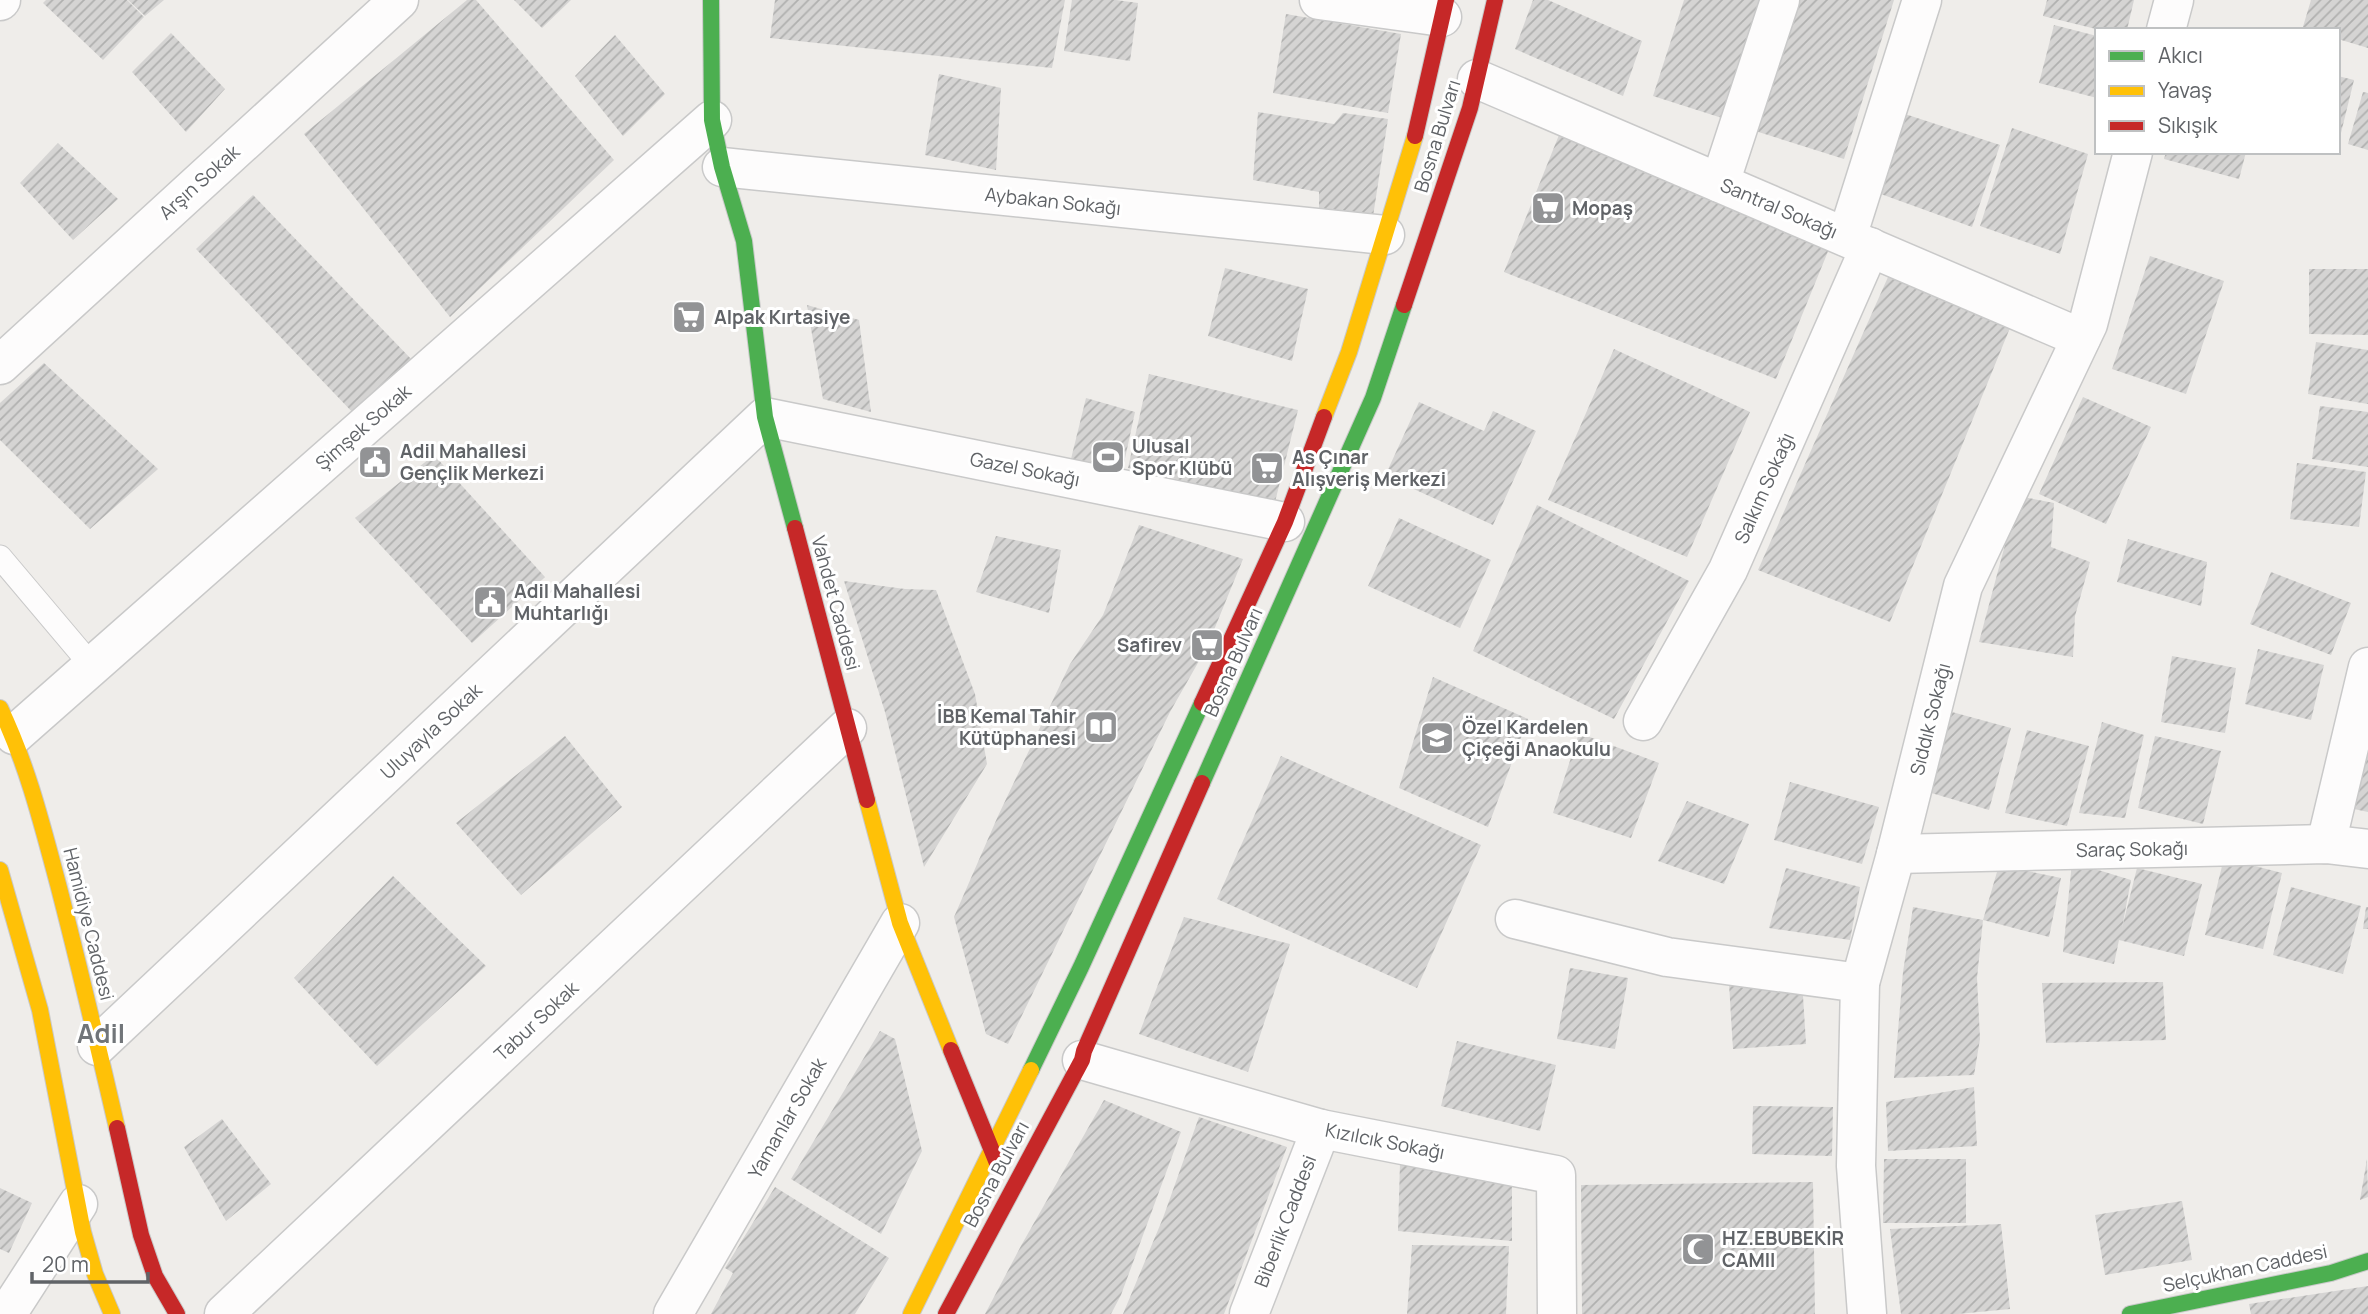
<svg xmlns="http://www.w3.org/2000/svg" width="2368" height="1314" font-family="Manrope,sans-serif">
<style>
.building{fill:url(#building-hatch)}
.lines{fill:none;stroke-linecap:round;stroke-linejoin:round}
.lane-casing{stroke:#c9c9c9;stroke-width:25}
.street-casing{stroke:#c9c9c9;stroke-width:41}
.fast-casing{stroke:#c9c9c9;stroke-width:18}
.slow-casing{stroke:#c9c9c9;stroke-width:18}
.jam-casing{stroke:#c9c9c9;stroke-width:18}
.lane{stroke:#fdfcfc;stroke-width:23}
.street{stroke:#fdfcfc;stroke-width:38}
.fast{stroke:#4caf50;stroke-width:16}
.slow{stroke:#ffc107;stroke-width:16}
.jam{stroke:#c62828;stroke-width:16}
.labels{text-anchor:middle;stroke-width:6;stroke-linejoin:round;paint-order:stroke}
.street-label{font-size:19px;fill:#606367;stroke:#fff}
.poi-label{font-size:19px;font-weight:bold;fill:#606367;stroke:#fff;text-anchor:start}
.district-label{font-size:26px;font-weight:bold;fill:#717579;stroke:#fff}
</style>
<defs>
<pattern id="building-hatch" width="6" height="6" patternUnits="userSpaceOnUse" patternTransform="scale(1.75)"><rect width="6" height="6" fill="#d5d4d3"/><path d="M-1 1l2-2M0 6l6-6M5 7l2-2" fill="none" stroke="#b0b0af"/></pattern>
</defs>
<rect width="100%" height="100%" fill="#efedea"/>
<g class="building">
<path d="M46 0H127L144 17 103 60 43 3Z"/>
<path d="M128 0H164L145 16Z"/>
<path d="M467 0H476L614 160 450 317 304 134Z"/>
<path d="M514 0H571L542 28Z"/>
<path d="M775 0H1065L1052 68 770 38Z"/>
<path d="M1072 0H1116L1138 3 1130 61 1064 51Z"/>
<path d="M1533 0H1548L1642 41 1623 96 1515 49Z"/>
<path d="M1684 0H1762L1722 118 1653 96Z"/>
<path d="M1792 0H1894L1844 159 1752 130Z"/>
<path d="M2047 0H2134L2127 30H2100L2043 16Z"/>
<path d="M2311 0H2368V48L2338 39V30H2302Z"/>
<path d="M1286 14 1401 34 1388 113 1273 93Z"/>
<path d="M2054 25 2097 36V98L2039 83Z"/>
<path d="M171 33 225 89 186 132 132 72Z"/>
<path d="M615 35 665 94 623 136 575 76Z"/>
<path d="M939 74 1001 88 996 170 925 155Z"/>
<path d="M2338 76 2354 80 2340 137H2338Z"/>
<path d="M2363 92 2368 93V150L2348 144Z"/>
<path d="M1258 112 1334 124 1343 113 1388 119 1372 223 1319 217V192L1253 180Z"/>
<path d="M1905 114 2000 145 1972 227 1878 193Z"/>
<path d="M2012 128 2088 154 2060 254 1980 226Z"/>
<path d="M1561 130 1829 249 1776 379 1504 272Z"/>
<path d="M58 143 118 199 73 240 20 183Z"/>
<path d="M2166 152H2246L2239 179 2164 159Z"/>
<path d="M253 195 414 362 357 417 196 249Z"/>
<path d="M2150 256 2224 281 2186 394 2112 369Z"/>
<path d="M1225 268 1308 289 1292 361 1208 336Z"/>
<path d="M1892 268 2012 323 1890 622 1758 570Z"/>
<path d="M2309 269H2368V335L2309 334Z"/>
<path d="M807 305 859 320 871 412 823 399Z"/>
<path d="M2316 342 2368 350V404L2308 394Z"/>
<path d="M1614 349 1750 412 1687 557 1548 500Z"/>
<path d="M44 363 158 469 90 529 0 440V403Z"/>
<path d="M1149 374 1298 410 1275 502 1128 468Z"/>
<path d="M2083 397 2151 427 2106 524 2039 494Z"/>
<path d="M1086 398 1135 412 1121 477 1070 463Z"/>
<path d="M1419 402 1484 431 1493 411 1536 431 1493 525 1385 476Z"/>
<path d="M2320 406 2368 412V467L2312 459Z"/>
<path d="M434 455 545 577 472 643 355 518Z"/>
<path d="M2297 463 2366 472 2359 527 2290 519Z"/>
<path d="M2018 496 2054 503 2051 547 2090 562 2075 616 2073 657 1979 642Z"/>
<path d="M1537 505 1689 581 1614 719 1473 651Z"/>
<path d="M1399 518 1491 560 1460 628 1368 586Z"/>
<path d="M1139 525 1243 559 1207 647 1170 712 1008 1044 986 1034 954 917 998 816 1070 664 1103 615Z"/>
<path d="M996 536 1061 550 1049 613 976 592Z"/>
<path d="M2128 539 2207 562 2201 606 2117 582Z"/>
<path d="M2271 572 2351 603 2331 655 2250 624Z"/>
<path d="M844 581 905 589 936 590 975 694 987 764 924 867 885 712Z"/>
<path d="M2258 649 2324 665 2311 720 2245 704Z"/>
<path d="M2172 656 2236 668 2225 733 2161 722Z"/>
<path d="M1433 677 1528 719 1488 827 1399 788Z"/>
<path d="M1952 712 2011 728 1989 810 1928 792Z"/>
<path d="M2102 722 2144 735 2125 818 2079 813Z"/>
<path d="M2027 730 2089 746 2067 826 2005 813Z"/>
<path d="M1579 733 1659 763 1631 838 1553 813Z"/>
<path d="M565 736 622 807 521 895 456 823Z"/>
<path d="M2155 736 2221 751 2203 824 2138 808Z"/>
<path d="M2353 748 2368 752V812L2340 806Z"/>
<path d="M1281 756 1481 845 1417 988 1217 899Z"/>
<path d="M1790 782 1879 807 1862 864 1774 840Z"/>
<path d="M1687 801 1749 824 1724 884 1658 861Z"/>
<path d="M2224 858 2282 873 2263 949 2205 935Z"/>
<path d="M2072 862 2131 880 2122 928 2137 868 2202 884 2184 956 2119 940 2114 964 2063 952Z"/>
<path d="M1999 865 2061 878 2049 937 1983 920Z"/>
<path d="M1786 868 1860 887 1850 940 1769 928Z"/>
<path d="M393 876 486 966 377 1066 294 978Z"/>
<path d="M2291 887 2361 906 2343 974 2273 955Z"/>
<path d="M1913 907 1983 920 1977 978 1980 1039 1974 1075 1894 1078 1903 972Z"/>
<path d="M2366 907H2368V929H2363Z"/>
<path d="M1184 917 1290 944 1248 1072 1139 1034Z"/>
<path d="M1570 968 1628 978 1615 1049 1557 1039Z"/>
<path d="M1802 980 1806 1044 1733 1049 1729 984Z"/>
<path d="M2163 982 2166 1040 2046 1043 2042 983Z"/>
<path d="M880 1031 895 1039 922 1151 881 1234 791 1179Z"/>
<path d="M1457 1041 1556 1065 1540 1131 1441 1106Z"/>
<path d="M1974 1087 1977 1146 1888 1151 1886 1102Z"/>
<path d="M1104 1100 1181 1132 1121 1295 1111 1314H985L1022 1244Z"/>
<path d="M1753 1106 1833 1107 1832 1156 1752 1154Z"/>
<path d="M1199 1117 1287 1147 1224 1314H1123L1163 1218Z"/>
<path d="M222 1119 271 1184 226 1221 184 1147Z"/>
<path d="M1884 1159H1966V1223H1883Z"/>
<path d="M2367 1159 2368 1197 2360 1200Z"/>
<path d="M1400 1163 1512 1178V1241L1398 1231Z"/>
<path d="M1813 1182 1815 1314H1582L1581 1185Z"/>
<path d="M775 1187 889 1258 855 1314H711L733 1273 725 1268Z"/>
<path d="M0 1188 32 1203 9 1253 0 1249Z"/>
<path d="M2182 1201 2192 1260 2105 1275 2095 1215Z"/>
<path d="M2001 1224 2010 1309 1958 1314H1901L1890 1229Z"/>
<path d="M1412 1245 1509 1246 1506 1314H1407Z"/>
<path d="M2368 1286V1314H2251L2249 1304Z"/>
</g>
<g class="lines">
<g class="lane-casing">
<path id="lane" d="M0 557 92 666"/>
</g>
<g class="street-casing">
<g id="street">
<path d="M1319 0 1442 17"/>
<path d="M0 1 1 0"/>
<path d="M2166 30 2174 0"/>
<path d="M1477 79 2081 338"/>
<path d="M722 167 1385 235"/>
<path d="M1720 183 1780 0"/>
<path d="M1847 237 1922 0"/>
<path d="M0 365 399 0"/>
<path d="M1643 721 1728 570 1870 247"/>
<path d="M14 735 712 120"/>
<path d="M2326 844 2368 667"/>
<path d="M1896 854 2326 844 2368 849"/>
<path d="M1515 919 1667 957 1860 983"/>
<path d="M97 1046 765 417 1285 522"/>
<path d="M1082 1060 1321 1129 1556 1175 1557 1314"/>
<path d="M7 1314 78 1204"/>
<path d="M224 1314 847 728"/>
<path d="M673 1314 900 923"/>
<path d="M1249 1314 1321 1129"/>
<path d="M1867 1314 1856 1166 1860 983 1896 854 1963 586 2088 324 2133 152"/>
</g>
</g>
<g class="fast-casing">
<g id="fast">
<path d="M711 0 712 120 722 167 744 241 765 417 795 528"/>
<path d="M1202 783 1373 398 1404 305"/>
<path d="M1031 1070 1081 967 1202 703"/>
<path d="M2130 1314 2331 1273 2368 1261"/>
</g>
</g>
<g class="slow-casing">
<g id="slow">
<path d="M1324 417 1349 352 1415 136"/>
<path d="M0 708C27 764 42 824 58 884 79 965 98 1046 117 1128"/>
<path d="M867 800 900 923 951 1050"/>
<path d="M0 870 40 1010 83 1232 95 1274 112 1314"/>
<path d="M911 1314 1031 1070"/>
</g>
</g>
<g class="jam-casing">
<g id="jam">
<path d="M1415 136 1446 0"/>
<path d="M1404 305 1470 108 1495 0"/>
<path d="M795 528 867 800"/>
<path d="M1202 703 1285 522 1324 417"/>
<path d="M951 1050 997 1163"/>
<path d="M117 1128 141 1235 155 1276 177 1314"/>
<path d="M946 1314 1082 1060 1084 1051 1202 783"/>
</g>
</g>
<use href="#lane" class="lane"/>
<use href="#street" class="street"/>
<use href="#fast" class="fast"/>
<use href="#slow" class="slow"/>
<use href="#jam" class="jam"/>
</g>
<defs>
<g id="supermarket-square" transform="scale(1.75)"><rect x="-9" y="-9" width="18" height="18" rx="4" fill="#929395" stroke="#fff"/><path d="M-6-5.5h2.5l.6 2H6L4.5 2H-2.5L-4.4-4H-6ZM-1.5 3.2a1.3 1.3 0 1 0 .1 0ZM3 3.2a1.3 1.3 0 1 0 .1 0Z" fill="#fff"/></g>
<g id="stadium-square" transform="scale(1.75)"><rect x="-9" y="-9" width="18" height="18" rx="4" fill="#929395" stroke="#fff"/><path d="M0-5a6.5 5 0 1 0 0 10a6.5 5 0 1 0 0-10ZM-3.5-1.8h7v3.6h-7Z" fill="#fff"/></g>
<g id="civic-square" transform="scale(1.75)"><rect x="-9" y="-9" width="18" height="18" rx="4" fill="#929395" stroke="#fff"/><path d="M-.6-6.5H3V-4.5H.6V-3L4-1V1h2V6H-6V1h2V-1L-.6-3ZM-1.2 2.5V6h2.4V2.5Z" fill="#fff"/></g>
<g id="library-square" transform="scale(1.75)"><rect x="-9" y="-9" width="18" height="18" rx="4" fill="#929395" stroke="#fff"/><path d="M-6-4Q-3-5.5-.7-3.5V5Q-3 3-6 4ZM6-4Q3-5.5 .7-3.5V5Q3 3 6 4Z" fill="#fff"/></g>
<g id="school-square" transform="scale(1.75)"><rect x="-9" y="-9" width="18" height="18" rx="4" fill="#929395" stroke="#fff"/><path d="M0-5L7-2L0 1L-7-2ZM-4 1L0 2.5L4 1V4Q0 6-4 4Z" fill="#fff"/></g>
<g id="mosque-square" transform="scale(1.75)"><rect x="-9" y="-9" width="18" height="18" rx="4" fill="#929395" stroke="#fff"/><path d="M3.5-4.9A6 6 0 1 0 3.5 4.9A5 5 0 1 1 3.5-4.9Z" fill="#fff"/></g>
</defs>
<g fill-rule="evenodd">
<use href="#supermarket-square" x="1548" y="208"/>
<use href="#supermarket-square" x="689" y="317"/>
<use href="#stadium-square" x="1108" y="457"/>
<use href="#civic-square" x="375" y="462"/>
<use href="#supermarket-square" x="1267" y="468"/>
<use href="#civic-square" x="490" y="602"/>
<use href="#supermarket-square" x="1207" y="645"/>
<use href="#library-square" x="1101" y="727"/>
<use href="#school-square" x="1437" y="738"/>
<use href="#mosque-square" x="1698" y="1249"/>
</g>
<g class="labels">
<g class="street-label">
<text transform="translate(1437 136) rotate(-73)" y="7">Bosna Bulvarı</text>
<text transform="translate(199 182) rotate(-42)" y="7">Arşın Sokak</text>
<text transform="translate(1053 201) rotate(6)" y="7">Aybakan Sokağı</text>
<text transform="translate(1779 208) rotate(23)" y="7">Santral Sokağı</text>
<text transform="translate(363 427) rotate(-41)" y="7">Şimşek Sokak</text>
<text transform="translate(1025 469) rotate(11)" y="7">Gazel Sokağı</text>
<text transform="translate(1764 488) rotate(-66)" y="7">Salkım Sokağı</text>
<text transform="translate(836 603) rotate(75)" y="7">Vahdet Caddesi</text>
<text transform="translate(1233 662) rotate(-66)" y="7">Bosna Bulvarı</text>
<text transform="translate(1930 719) rotate(-76)" y="7">Sıddık Sokağı</text>
<text transform="translate(431 731) rotate(-43)" y="7">Uluyayla Sokak</text>
<text transform="translate(2132 849) rotate(-1)" y="7">Saraç Sokağı</text>
<text transform="translate(89 924) rotate(76)" y="7">Hamidiye Caddesi</text>
<text transform="translate(536 1021) rotate(-43)" y="7">Tabur Sokak</text>
<text transform="translate(787 1118) rotate(-60)" y="7">Yamanlar Sokak</text>
<text transform="translate(1385 1141) rotate(11)" y="7">Kızılcık Sokağı</text>
<text transform="translate(996 1174) rotate(-62)" y="7">Bosna Bulvarı</text>
<text transform="translate(1285 1221) rotate(-69)" y="7">Biberlik Caddesi</text>
<text transform="translate(2245 1268) rotate(-12)" y="7">Selçukhan Caddesi</text>
</g>
<g class="poi-label">
<text x="1572" y="215">Mopaş</text>
<text x="714" y="324">Alpak Kırtasiye</text>
<text x="1132" y="453">Ulusal<tspan x="1132" dy="22">Spor Klübü</tspan></text>
<text x="400" y="458">Adil Mahallesi<tspan x="400" dy="22">Gençlik Merkezi</tspan></text>
<text x="1292" y="464">As Çınar<tspan x="1292" dy="22">Alışveriş Merkezi</tspan></text>
<text x="514" y="598">Adil Mahallesi<tspan x="514" dy="22">Muhtarlığı</tspan></text>
<text x="1182" y="652" text-anchor="end">Safirev</text>
<text x="1076" y="723" text-anchor="end">İBB Kemal Tahir<tspan x="1076" dy="22">Kütüphanesi</tspan></text>
<text x="1462" y="734">Özel Kardelen<tspan x="1462" dy="22">Çiçeği Anaokulu</tspan></text>
<text x="1722" y="1245">HZ.EBUBEKİR<tspan x="1722" dy="22">CAMII</tspan></text>
</g>
<g class="district-label">
<text x="101" y="1043">Adil</text>
</g>
</g>
<rect x="2095" y="28" width="245" height="126" fill="#ffffff" stroke="#bfc1c2" stroke-width="2"/>
<rect x="2109" y="51" width="35" height="10" fill="#4caf50" stroke="#bfc1c2" stroke-width="2"/>
<text x="2158" y="63" font-size="21" fill="#606367">Akıcı</text>
<rect x="2109" y="86" width="35" height="10" fill="#ffc107" stroke="#bfc1c2" stroke-width="2"/>
<text x="2158" y="98" font-size="21" fill="#606367">Yavaş</text>
<rect x="2109" y="121" width="35" height="10" fill="#c62828" stroke="#bfc1c2" stroke-width="2"/>
<text x="2158" y="133" font-size="21" fill="#606367">Sıkışık</text>
<path d="M32 1272v10h116v-10" fill="none" stroke="#606367" stroke-width="3.5"/>
<text x="42" y="1272" font-size="21" fill="#606367" stroke="#ffffff" stroke-width="5" paint-order="stroke">20 m</text>
</svg>
